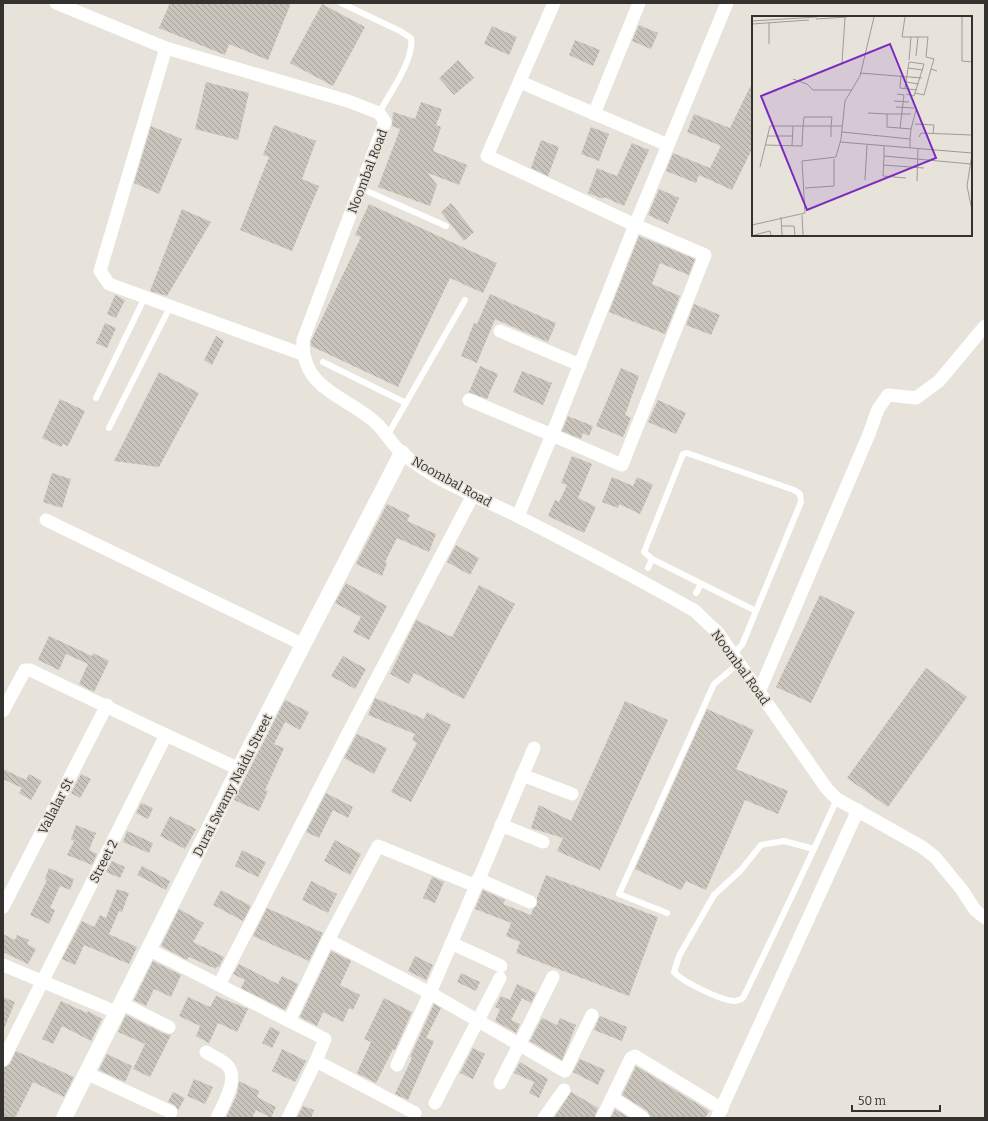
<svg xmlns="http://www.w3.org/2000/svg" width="988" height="1121" font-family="Bitter,serif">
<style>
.building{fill:url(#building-back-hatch)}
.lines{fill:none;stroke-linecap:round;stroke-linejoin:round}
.service{stroke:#fff;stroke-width:6}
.minor{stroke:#fff;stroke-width:13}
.tertiary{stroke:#fff;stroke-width:16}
.labels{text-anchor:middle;stroke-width:3.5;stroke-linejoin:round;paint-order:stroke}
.street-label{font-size:13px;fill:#34322f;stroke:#e7e3da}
.inset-road{fill:none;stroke:#9f9c96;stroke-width:1}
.view{fill:#7b2cbf;fill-opacity:0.15;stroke:#7b2cbf;stroke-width:2}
.inset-edge{fill:none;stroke:#34322f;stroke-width:2}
</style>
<defs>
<pattern id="building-back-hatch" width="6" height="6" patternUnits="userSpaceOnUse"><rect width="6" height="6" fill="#cac5bc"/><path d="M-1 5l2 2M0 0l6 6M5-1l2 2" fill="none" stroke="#a5a199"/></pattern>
</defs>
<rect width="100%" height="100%" fill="#e7e3da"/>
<g class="building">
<path d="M170 3H291L268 60 229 44 225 55 159 28Z"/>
<path d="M322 4 365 27 333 86 290 63Z"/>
<path d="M639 25 658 33 651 49 632 41Z"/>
<path d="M492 26 517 37 509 55 484 44Z"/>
<path d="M575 40 600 50 593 66 569 55Z"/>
<path d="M458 60 474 78 454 95 439 78Z"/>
<path d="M753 81V147L732 190 699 175 696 183 666 171 673 153 710 168 721 146 687 132 694 114 730 128Z"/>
<path d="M206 82 249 93 238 140 195 129Z"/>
<path d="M421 102 442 109 436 125 441 127 433 151 467 165 459 185 428 173 437 185 430 206 378 187 400 129 392 126 393 112 415 119Z"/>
<path d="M274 125 316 141 302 179 319 186 292 251 240 230 269 157 263 155Z"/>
<path d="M151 126 182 139 159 194 134 183Z"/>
<path d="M591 127 609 134 599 161 581 154Z"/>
<path d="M541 140 559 147 548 176 531 168Z"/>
<path d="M632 143 649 150 624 206 604 197 603 199 588 193 597 168 617 176Z"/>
<path d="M659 189 679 198 668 224 648 215Z"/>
<path d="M451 203 474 232 464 241 441 212Z"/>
<path d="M369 204 497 263 483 293 450 278 398 387 311 346V341L361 237 355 235Z"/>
<path d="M182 209 211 222 167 296 150 291Z"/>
<path d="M639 236 695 259 689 275 660 263 652 284 680 296 665 334 609 312Z"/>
<path d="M490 294 556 323 548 342 495 319 477 363 461 356 474 323 477 324Z"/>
<path d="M115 295 125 300 116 318 107 314Z"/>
<path d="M694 304 720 315 711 335 686 325Z"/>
<path d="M105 323 116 328 107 348 96 343Z"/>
<path d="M216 336 224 341 212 365 204 360Z"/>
<path d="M480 366 498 374 487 399 469 392Z"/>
<path d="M621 368 639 376 625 415 631 418 623 437 596 426Z"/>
<path d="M522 371 552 383 543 405 513 392Z"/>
<path d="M159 372 199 393 159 467 114 461Z"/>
<path d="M60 399 85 411 68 446 63 444 61 447 42 438Z"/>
<path d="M658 400 686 413 676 434 648 422Z"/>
<path d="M568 416 593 426 589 436 583 433 581 439 562 431Z"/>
<path d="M572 456 592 464 578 498 596 507 584 533 548 516 555 500 559 502 567 485 561 483Z"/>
<path d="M52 473 71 479 62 508 43 502Z"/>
<path d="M612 477 633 486 637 477 653 485 640 514 619 504 618 508 602 502Z"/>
<path d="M387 504 410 515 407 521 436 534 429 552 397 538 385 562 387 563 382 576 356 564Z"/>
<path d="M456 545 479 558 470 575 447 562Z"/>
<path d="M346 583 387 606 369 640 353 632 361 617 335 603Z"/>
<path d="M479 585 515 604 464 699 414 673 409 684 390 674 416 620 452 637Z"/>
<path d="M820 595 855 612 811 703 776 687Z"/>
<path d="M49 636 92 656 93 653 109 661 94 692 79 684 88 664 66 654 59 670 38 660Z"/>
<path d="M343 656 366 669 355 689 331 676Z"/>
<path d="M926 668 967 697 888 807 847 778Z"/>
<path d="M375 698 424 719 427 712 451 725 411 802 391 792 417 743 412 740 415 734 368 715Z"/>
<path d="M285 700 309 712 300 730 285 722 274 744 284 748 265 790 268 791 259 811 234 800Z"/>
<path d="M625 701 668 720 600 870 557 851 563 838 531 828 539 805 571 821Z"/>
<path d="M707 709 754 730 736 769 788 791 778 814 745 800 706 890 686 881 681 890 635 869Z"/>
<path d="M357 734 387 748 374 774 344 758Z"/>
<path d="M3 769 26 780 29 774 42 781 31 800 19 793 22 788 3 779Z"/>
<path d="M81 774 91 779 80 798 71 793Z"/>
<path d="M326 793 353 807 348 818 333 810 319 838 306 832Z"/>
<path d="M141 803 153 808 148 819 136 813Z"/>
<path d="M170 816 196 829 185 849 160 836Z"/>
<path d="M76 825 96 833 89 850 97 854 92 865 67 855 74 841 71 839Z"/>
<path d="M127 831 153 843 149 853 123 842Z"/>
<path d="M335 840 361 854 350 875 324 861Z"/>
<path d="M242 850 266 862 258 877 235 866Z"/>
<path d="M112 861 125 867 120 878 106 872Z"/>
<path d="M142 866 170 881 166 890 137 875Z"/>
<path d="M49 868 74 879 70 890 60 886 50 908 55 910 49 924 30 915 47 880 45 879Z"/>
<path d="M546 875 658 917 629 996 516 953 520 942 506 936 511 923 475 909 483 890 505 900 503 904 531 915 533 909 537 905V898Z"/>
<path d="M432 877 444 882 435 903 423 898Z"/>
<path d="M311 881 337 894 328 913 302 900Z"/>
<path d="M117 889 129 893 122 912 119 911 109 934 137 947 129 964 84 945 75 965 62 959 82 921 94 927 100 915 106 918Z"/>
<path d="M221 890 251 906 243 921 213 905Z"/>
<path d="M267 908 323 933 309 961 253 936Z"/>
<path d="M179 909 204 923 193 942 224 957 219 967 217 966 216 969 189 957 187 960 161 946Z"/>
<path d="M3 934 15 940 17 935 29 940 27 944 36 949 28 964 3 952Z"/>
<path d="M331 951 351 961 340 985 360 995 353 1010 349 1008 343 1022 323 1012 317 1026 300 1017Z"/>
<path d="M415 956 433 965 426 980 408 971Z"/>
<path d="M153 961 181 975 171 997 154 989 146 1006 134 1000Z"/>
<path d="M239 964 278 984 282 976 298 984 285 1010 241 988 245 980 233 974Z"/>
<path d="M461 973 480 982 476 991 457 982Z"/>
<path d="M517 984 536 993 531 1003 522 998 511 1020 520 1024 516 1033 495 1021 500 1009 495 1007 501 996 510 1000Z"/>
<path d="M216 996 248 1009 237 1032 218 1023 209 1043 196 1036 200 1026 179 1016 188 997 210 1007Z"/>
<path d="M3 997 15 1002 3 1031Z"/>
<path d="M384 998 412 1012 395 1050 393 1049 376 1083 357 1073 371 1042 364 1039Z"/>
<path d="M61 1001 87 1013 88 1011 102 1019 91 1041 62 1026 53 1044 42 1039Z"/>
<path d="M434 1004 441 1008 426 1038 434 1041 408 1100 395 1094 412 1058 410 1057Z"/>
<path d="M126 1015 165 1034 171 1035 150 1077 133 1069 145 1044 118 1032Z"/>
<path d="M600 1016 627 1027 622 1041 594 1030Z"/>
<path d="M542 1018 557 1025 560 1018 576 1025 562 1060 530 1041Z"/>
<path d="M270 1027 280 1032 272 1048 262 1043Z"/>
<path d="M473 1048 485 1054 473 1079 460 1073Z"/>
<path d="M282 1049 306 1061 295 1082 272 1071Z"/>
<path d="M16 1051 74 1077 64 1097 33 1082 15 1118H3V1068L10 1064Z"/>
<path d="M107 1054 132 1066 125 1082 99 1070Z"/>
<path d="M580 1059 605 1070 598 1085 573 1072Z"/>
<path d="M520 1062 548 1079 539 1098 529 1093 534 1082 514 1073Z"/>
<path d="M636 1066 709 1111 705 1118H651L647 1111 622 1095Z"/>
<path d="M194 1079 213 1087 205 1104 187 1096Z"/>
<path d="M239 1081 259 1091 257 1097 276 1107 271 1118 256 1110 252 1118H226L237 1094Z"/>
<path d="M173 1092 185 1098 178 1110 175 1105 168 1102Z"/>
<path d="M571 1092 598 1108 594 1118H554Z"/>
<path d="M303 1106 314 1110 311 1118H297Z"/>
<path d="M615 1109 629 1118H611Z"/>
</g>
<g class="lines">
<g class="service">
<path d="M341 3 400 31 411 38C415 59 389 94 379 113"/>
<path d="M360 188 446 226"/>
<path d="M323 362 406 403"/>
<path d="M96 398 145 297"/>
<path d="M109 428 170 307"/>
<path d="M387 436 465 300"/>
<path d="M648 568 652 559"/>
<path d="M696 593 701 584"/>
<path d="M733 654 742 645 801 502 800 494 794 490 687 453 683 454 644 552 652 559 756 611"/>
<path d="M814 849 784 841 761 845 741 870 714 895 679 956 674 972C683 982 720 1000 734 1001 737 1001 741 999 743 998 775 932 807 865 837 799"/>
<path d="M667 913 619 894 714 684 739 663"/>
</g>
<g class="minor">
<path d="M56 3 166 48 348 101 379 113 385 122 303 340C301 390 347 396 376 423 386 432 392 445 402 453 436 482 480 497 519 517 578 547 637 578 695 611L718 633 827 789 837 799 922 847 935 857 962 890 975 910 985 918"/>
<path d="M166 48 100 271 109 284 302 354"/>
<path d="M520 82 668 145"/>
<path d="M594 114 639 3"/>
<path d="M500 331 580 365"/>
<path d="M469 400 552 435 635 225 487 156 554 3"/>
<path d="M518 516 552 435 622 465 705 255 635 225 727 3"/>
<path d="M46 520 304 645"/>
<path d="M759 692 869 434 878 409 888 395 916 398 939 381 985 326"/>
<path d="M3 711 25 670H30L166 735"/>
<path d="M522 775 572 794"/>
<path d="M501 825 543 842"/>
<path d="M478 879 530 902"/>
<path d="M476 886 534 748"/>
<path d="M3 907 107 705"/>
<path d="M328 940 430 993 565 1071 592 1015"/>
<path d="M451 943 501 966"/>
<path d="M150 950 219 985 345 739 473 495"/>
<path d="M3 965 116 1012"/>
<path d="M219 985 289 1021 328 940 378 846 476 886 430 993 397 1065"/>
<path d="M121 1003 169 1027"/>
<path d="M289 1021 325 1039 316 1061 415 1113"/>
<path d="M206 1052C212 1056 222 1060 227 1065 240 1078 223 1104 217 1118"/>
<path d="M3 1060 166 735 239 769"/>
<path d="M86 1073 171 1112"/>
<path d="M500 1083 553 977"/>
<path d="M613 1098 643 1118"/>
<path d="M435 1103 500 978"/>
<path d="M288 1118 316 1061"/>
<path d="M544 1118 564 1090"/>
<path d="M602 1118 631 1058 635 1056 722 1109"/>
<path d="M717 1118 858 810"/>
</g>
<path class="tertiary" d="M64 1118 239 769 402 453"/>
</g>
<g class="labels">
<g class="street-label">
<text transform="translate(367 171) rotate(-69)" y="5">Noombal Road</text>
<text transform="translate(452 481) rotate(29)" y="5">Noombal Road</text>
<text transform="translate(741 667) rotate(54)" y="5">Noombal Road</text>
<text transform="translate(232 785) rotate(-63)" y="5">Durai Swamy Naidu Street</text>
<text transform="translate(55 806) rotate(-63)" y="5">Vallalar St</text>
<text transform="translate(103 861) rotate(-63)" y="5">Street 2</text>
</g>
</g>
<g transform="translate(752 16)">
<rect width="220" height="220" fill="#e7e3da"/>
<path class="inset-road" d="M153 1 150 21H176L174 41 182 43 179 53 185 55M210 1V45L220 46M64 3 95 1M0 5 65 1M0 8 57 4M17 28V7M164 40 166 21M157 44 159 21M90 47 93 1M156 52 171 54M108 57 170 62M149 59 148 72 165 74M41 63 55 68 61 74H99M154 66 167 68M153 72 157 46 172 48 162 80 154 78M163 77 172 79 179 53M145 78 152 79 148 112M142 85 157 86M144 91 162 92M116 97 135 98M163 108 182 109 181 117M159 113 164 94M90 116 158 123V132M15 120H40M167 121 169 117 220 119M158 123 159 113 135 111V98H159M88 126 220 137M13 129 50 130 51 110H79V121M40 130 41 110M132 130V140L219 148M220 138 215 170 220 194M132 140 131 160 154 162M131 149 172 152M8 151 18 110H51L52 101H80L79 110H90M113 164 115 129M165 165 166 133M53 172 82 170V143M50 199 51 219M29 201 30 219M0 209 53 197 50 145 84 141 89 123 93 85 108 60 122 1M30 210H42L43 219M2 219 18 215 19 219"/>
<path class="view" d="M138 28 184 142 55 194 9 80Z"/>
<rect width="220" height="220" class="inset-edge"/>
</g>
<rect width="988" height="1121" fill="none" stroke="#34322f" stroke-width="8"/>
<path d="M852 1105v6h88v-6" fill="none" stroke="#34322f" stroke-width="2"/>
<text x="858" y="1105" font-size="12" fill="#34322f" stroke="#e7e3da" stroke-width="3" paint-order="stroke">50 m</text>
</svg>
